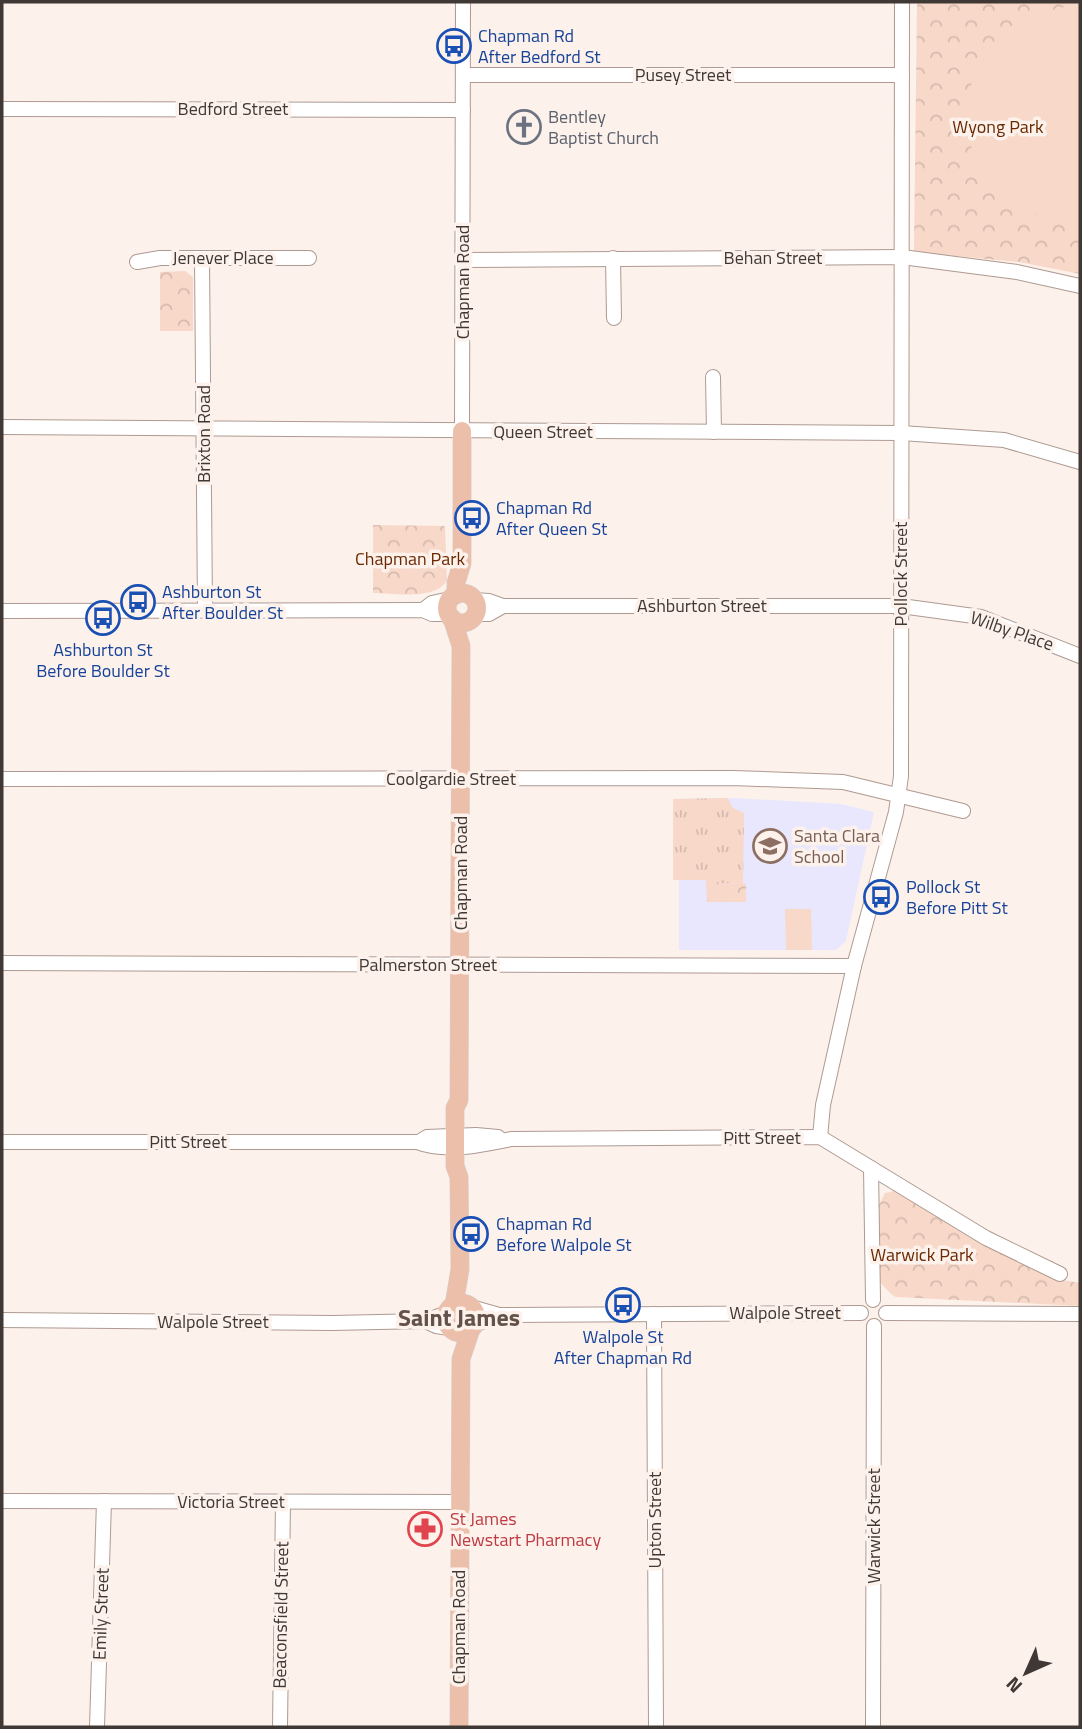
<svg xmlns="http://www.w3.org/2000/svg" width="1082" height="1729" font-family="'Titillium Web',sans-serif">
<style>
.education{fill:#e9e7fd}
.grass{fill:url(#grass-tufts)}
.park{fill:url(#park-crowns)}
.garden{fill:#f7d8c9}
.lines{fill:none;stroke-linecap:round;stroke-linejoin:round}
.minor-casing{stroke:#ae9a91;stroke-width:16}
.major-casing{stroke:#d5d3d2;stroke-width:19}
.minor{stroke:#fff;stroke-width:14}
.major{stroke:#ecbfaa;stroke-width:18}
.labels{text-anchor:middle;stroke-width:7;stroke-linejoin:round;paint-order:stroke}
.transit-label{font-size:18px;fill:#164399;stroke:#fdf1eb;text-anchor:start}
.street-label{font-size:18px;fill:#403834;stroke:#fdf1eb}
.worship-label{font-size:18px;fill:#5b616d;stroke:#fdf1eb;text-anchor:start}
.park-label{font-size:18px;fill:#6a2900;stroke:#fdf1eb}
.education-label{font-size:18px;fill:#785e54;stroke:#fdf1eb;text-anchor:start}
.health-label{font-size:18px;fill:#be3a42;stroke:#fdf1eb;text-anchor:start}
.district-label{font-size:24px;font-weight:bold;fill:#63524a;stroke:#fdf1eb}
</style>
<defs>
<pattern id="grass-tufts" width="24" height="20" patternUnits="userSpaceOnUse" patternTransform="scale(1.75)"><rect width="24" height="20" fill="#f7d8c9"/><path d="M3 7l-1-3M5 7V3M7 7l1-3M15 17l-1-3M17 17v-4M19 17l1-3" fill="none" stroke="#d5baad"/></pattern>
<pattern id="park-crowns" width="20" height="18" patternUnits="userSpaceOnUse" patternTransform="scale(1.75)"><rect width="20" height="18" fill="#f7d8c9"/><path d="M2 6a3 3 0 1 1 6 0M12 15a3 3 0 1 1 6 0" fill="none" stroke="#d5baad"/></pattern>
</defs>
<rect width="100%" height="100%" fill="#fdf1eb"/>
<path class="education" d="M734 798 841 804 874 812 846 941 836 950H679V880H673V799Z"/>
<path class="grass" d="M728 798 733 808 744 813 743 884 718 883V902H707L706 880H673V799Z"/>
<g class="park">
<path d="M917 2H1080V274L1019 262 914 252Z"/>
<path d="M185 271 193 277V331H160V272Z"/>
<path d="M373 525 445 526 447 580C436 601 393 593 373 593Z"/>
<path d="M718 883 746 884V902H718Z"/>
<path d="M894 1191 1051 1278 1080 1283V1306L896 1297 891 1294 878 1280 879 1205 885 1193Z"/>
</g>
<g class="garden">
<path d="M1064 7 1080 8V222C1003 226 947 152 973 79 978 63 988 46 1001 34 1019 18 1041 13 1064 7Z"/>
<path d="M785 909H811L812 950H786Z"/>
</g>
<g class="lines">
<g class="minor-casing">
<g id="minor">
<path d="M463 75H902"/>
<path d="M2 109 463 110"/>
<path d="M202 258 205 610"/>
<path d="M613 258 614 318"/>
<path d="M463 260 902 257 1017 272 1080 286"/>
<path d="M137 262 160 258H309"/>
<path d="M713 377 714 432"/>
<path d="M2 427 901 433 1004 440 1080 462"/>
<path d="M462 431 463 2"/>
<path d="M475 600 489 601 503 606H901L981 617 1080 656"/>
<path d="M423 610 432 603 450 599"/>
<path d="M2 611 423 610 432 614H449"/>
<path d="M475 614H489L503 606"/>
<path d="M2 779 733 778 843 782 963 811"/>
<path d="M2 963 854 966"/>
<path d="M820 1137 823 1105 854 966 896 812 901 776 902 2"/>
<path d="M422 1140 427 1137 476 1135 498 1137"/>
<path d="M2 1142H417C446 1153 482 1145 511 1139L820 1137 986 1238 1060 1274"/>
<path d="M871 1168 873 1300"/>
<path d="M471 1307 499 1315"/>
<path d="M886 1313 1080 1314"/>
<path d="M654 1314 656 1727"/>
<path d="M2 1320 332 1323 425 1321 447 1313"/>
<path d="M425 1321 436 1326 450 1328"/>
<path d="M474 1325 499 1315 861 1313"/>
<path d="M2 1501 460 1502"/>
<path d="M97 1727 104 1501"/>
<path d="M280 1727 283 1502"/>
<path d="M873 1727 874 1326"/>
</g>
</g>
<g class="major-casing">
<g id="major">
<circle cx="462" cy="608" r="15"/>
<path d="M456 595V583L462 563V431"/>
<path d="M452 618 461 646 459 1100 455 1108V1166L459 1177 460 1269 454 1305"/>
<circle cx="461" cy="1318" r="15"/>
<path d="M459 1727 461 1359 471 1329"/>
</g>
</g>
<use href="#minor" class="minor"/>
<use href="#major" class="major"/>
</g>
<defs>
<g id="bus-ring" transform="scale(1.75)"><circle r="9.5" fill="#fdf1eb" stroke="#1a4fb4" stroke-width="1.5"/><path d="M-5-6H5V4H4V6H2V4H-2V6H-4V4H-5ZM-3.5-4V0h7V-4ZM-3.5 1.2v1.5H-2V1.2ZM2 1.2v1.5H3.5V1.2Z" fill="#1a4fb4"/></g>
<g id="church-ring" transform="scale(1.75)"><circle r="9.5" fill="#fdf1eb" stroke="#6b7280" stroke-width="1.5"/><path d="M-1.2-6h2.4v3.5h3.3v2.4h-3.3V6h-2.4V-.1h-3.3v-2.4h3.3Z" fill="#6b7280"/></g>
<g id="school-ring" transform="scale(1.75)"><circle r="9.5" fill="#fdf1eb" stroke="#8d6e63" stroke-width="1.5"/><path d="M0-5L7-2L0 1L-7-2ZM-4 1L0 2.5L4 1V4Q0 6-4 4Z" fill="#8d6e63"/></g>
<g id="pharmacy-ring" transform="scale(1.75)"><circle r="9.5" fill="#fdf1eb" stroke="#e0444e" stroke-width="1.5"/><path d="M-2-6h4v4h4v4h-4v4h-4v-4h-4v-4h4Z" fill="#e0444e"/></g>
</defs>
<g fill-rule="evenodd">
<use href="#bus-ring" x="454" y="46"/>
<use href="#church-ring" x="524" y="127"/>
<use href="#bus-ring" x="472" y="518"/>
<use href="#bus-ring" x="138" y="602"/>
<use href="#bus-ring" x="103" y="618"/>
<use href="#school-ring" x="770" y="846"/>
<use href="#bus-ring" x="881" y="897"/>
<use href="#bus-ring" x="471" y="1234"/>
<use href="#bus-ring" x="623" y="1305"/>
<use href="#pharmacy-ring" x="425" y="1529"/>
</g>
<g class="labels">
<g class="transit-label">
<text x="478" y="42">Chapman Rd<tspan x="478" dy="21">After Bedford St</tspan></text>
<text x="496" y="514">Chapman Rd<tspan x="496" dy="21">After Queen St</tspan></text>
<text x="162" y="598">Ashburton St<tspan x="162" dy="21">After Boulder St</tspan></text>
<text x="103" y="656" text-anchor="middle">Ashburton St<tspan x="103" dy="21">Before Boulder St</tspan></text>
<text x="906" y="893">Pollock St<tspan x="906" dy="21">Before Pitt St</tspan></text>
<text x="496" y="1230">Chapman Rd<tspan x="496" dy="21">Before Walpole St</tspan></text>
<text x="623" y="1343" text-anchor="middle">Walpole St<tspan x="623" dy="21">After Chapman Rd</tspan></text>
</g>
<g class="street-label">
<text x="683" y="81">Pusey Street</text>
<text x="233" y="115">Bedford Street</text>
<text x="223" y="264">Jenever Place</text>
<text x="773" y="264">Behan Street</text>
<text transform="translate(463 282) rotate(-90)" y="6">Chapman Road</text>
<text x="543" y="438">Queen Street</text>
<text transform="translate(204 434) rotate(-90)" y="6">Brixton Road</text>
<text transform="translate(901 574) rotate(-90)" y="6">Pollock Street</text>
<text x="702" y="612">Ashburton Street</text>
<text transform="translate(1012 631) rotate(19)" y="6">Wilby Place</text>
<text x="451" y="785">Coolgardie Street</text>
<text transform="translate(461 873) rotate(-90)" y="6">Chapman Road</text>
<text x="428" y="971">Palmerston Street</text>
<text x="762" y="1144">Pitt Street</text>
<text x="188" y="1148">Pitt Street</text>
<text x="785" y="1319">Walpole Street</text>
<text x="213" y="1328">Walpole Street</text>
<text x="231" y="1508">Victoria Street</text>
<text transform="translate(655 1520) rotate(-90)" y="6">Upton Street</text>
<text transform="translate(874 1526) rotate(-90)" y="6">Warwick Street</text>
<text transform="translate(101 1614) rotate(-88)" y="6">Emily Street</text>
<text transform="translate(281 1615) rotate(-89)" y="6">Beaconsfield Street</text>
<text transform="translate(459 1627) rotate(-90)" y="6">Chapman Road</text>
</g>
<g class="worship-label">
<text x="548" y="123">Bentley<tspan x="548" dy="21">Baptist Church</tspan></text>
</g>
<g class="park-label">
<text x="998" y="133">Wyong Park</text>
<text x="410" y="565">Chapman Park</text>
<text x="922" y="1261">Warwick Park</text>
</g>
<g class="education-label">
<text x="794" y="842">Santa Clara<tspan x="794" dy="21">School</tspan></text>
</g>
<g class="health-label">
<text x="450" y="1525">St James<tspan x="450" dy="21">Newstart Pharmacy</tspan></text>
</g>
<g class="district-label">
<text x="459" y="1326">Saint James</text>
</g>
</g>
<rect width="1082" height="1729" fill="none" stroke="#403834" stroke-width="7"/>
<g transform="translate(1026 1673) rotate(225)" stroke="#fdf1eb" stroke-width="5" paint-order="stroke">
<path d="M0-5L12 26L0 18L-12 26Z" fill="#403834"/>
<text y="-10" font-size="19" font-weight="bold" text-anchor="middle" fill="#403834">N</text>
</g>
</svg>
